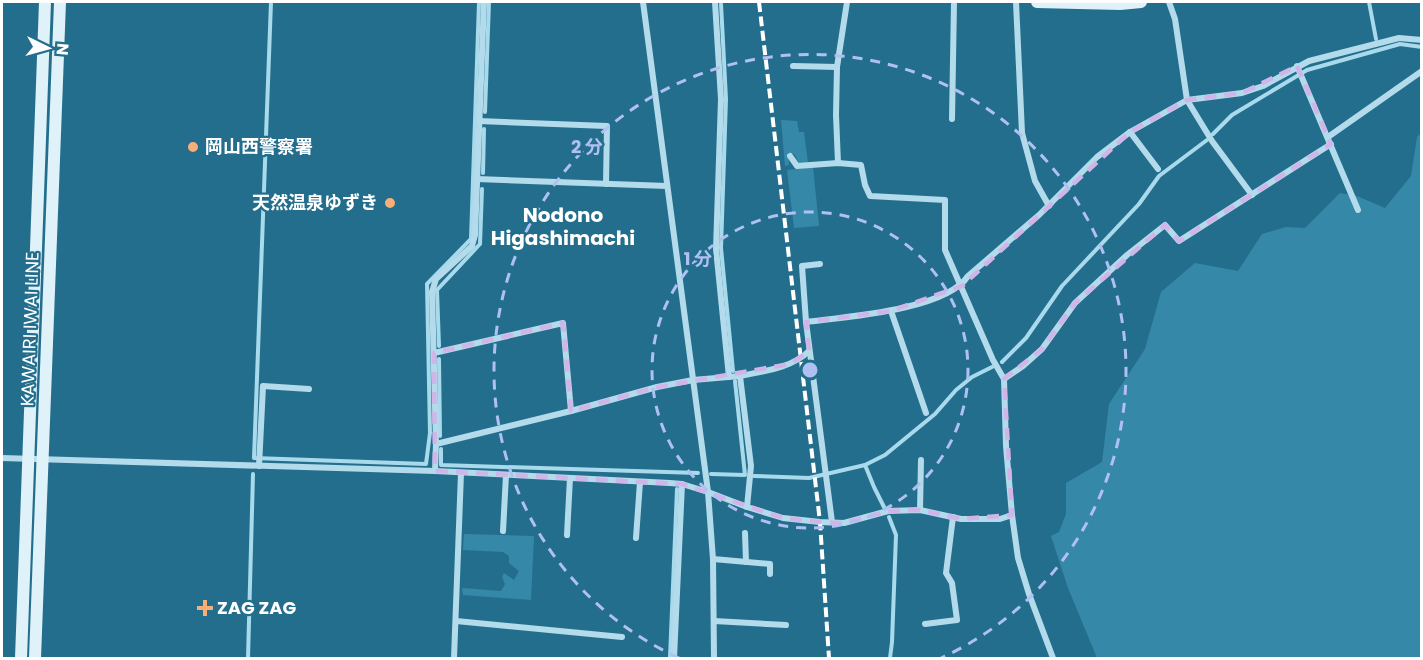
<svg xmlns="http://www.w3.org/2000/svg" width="1423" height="660" font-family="Poppins,'Noto Sans JP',sans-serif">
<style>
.green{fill:#3688a8}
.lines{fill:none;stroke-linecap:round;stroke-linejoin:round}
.stream{stroke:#a8daec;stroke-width:4}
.street{stroke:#b4dbeb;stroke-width:6}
.secondary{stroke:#dff1f9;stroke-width:12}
.rail{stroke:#fff;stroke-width:4;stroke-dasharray:10 4.5;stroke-linecap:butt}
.marked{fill:none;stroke:#d1b5e9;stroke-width:4.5;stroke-dasharray:12 8;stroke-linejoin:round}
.ring{fill:none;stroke:#b0c1f1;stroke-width:3;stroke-dasharray:10 8}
.poi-dot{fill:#f5af77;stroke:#246e8d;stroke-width:2}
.labels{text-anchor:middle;stroke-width:4.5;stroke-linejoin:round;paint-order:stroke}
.poi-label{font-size:18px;font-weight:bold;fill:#fff;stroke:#246e8d;text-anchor:start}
.street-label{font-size:18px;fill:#fff;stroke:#246e8d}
.neighbourhood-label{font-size:20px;font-weight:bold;fill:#fff;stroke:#246e8d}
.centre{fill:#b0c1f1;stroke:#246e8d;stroke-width:3}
.ring-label{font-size:18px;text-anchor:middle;font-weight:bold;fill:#b0c1f1;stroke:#246e8d;stroke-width:4.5;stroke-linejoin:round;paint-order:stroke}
</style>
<rect width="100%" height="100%" fill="#246e8d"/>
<g class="green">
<path d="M781 120 797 121 799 132H804L808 163H799L794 154 788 153 789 165 785 166Z"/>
<path d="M1421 133V658H1097L1068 588 1051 536 1059 532 1066 514V483L1102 462 1109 404 1145 349 1161 292 1195 263 1238 271 1262 234 1286 227 1305 228 1340 193 1357 196 1385 208 1411 176 1417 137Z"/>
<path d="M813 167 819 226 794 228 787 170Z"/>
<path d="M464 534 534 536 531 600 463 595 462 588 501 591 505 584 502 577 504 573 514 580 519 571 509 563V556L503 552 463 550Z"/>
</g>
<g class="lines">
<g class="stream">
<path d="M271 2 254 458 426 464 430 433 427 284 471 239 479 2"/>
<path d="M1369 2 1376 39"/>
<path d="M721 4 726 99 721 248 733 371"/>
<path d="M485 112 489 2"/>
<path d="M1213 134 1232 115 1307 70 1400 44 1422 47"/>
<path d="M483 173 484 129"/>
<path d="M439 346 437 290 480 244 482 189"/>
<path d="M439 359 440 436"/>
<path d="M1002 362 1026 338 1062 286 1139 204 1159 176 1207 140"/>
<path d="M441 449V465L698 473"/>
<path d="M865 465 874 487 884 507"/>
<path d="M711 474 745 475 735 381"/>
<path d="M754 476 809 478 865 465 885 455 935 414 956 390 972 377 992 367"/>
<path d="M889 517 896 535 892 642 890 658"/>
<path d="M248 658 253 474"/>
<path d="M670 658 677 489"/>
</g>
<g class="street">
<path d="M643 2 708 492 713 559 714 658"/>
<path d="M715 2 721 99 716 249 729 377"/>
<path d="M1016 2 1022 133 1035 181 1049 206"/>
<path d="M1169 2 1175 19 1187 100 1212 141 1252 195"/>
<path d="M793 66 837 67"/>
<path d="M1297 66 1358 210"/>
<path d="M952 119 954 2"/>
<path d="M479 121 607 126 606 184"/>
<path d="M1130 132 1158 169"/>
<path d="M1328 137 1422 71"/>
<path d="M790 156 797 166 838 163 861 165 865 185 870 196 945 200V250L993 360 1004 379 1006 446 1012 515 1018 558 1029 594 1053 658"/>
<path d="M838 163 836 115 837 67 847 2"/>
<path d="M477 179 667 186"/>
<path d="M820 264 802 266 806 322 832 522"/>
<path d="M891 311 926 413"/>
<path d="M806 322C845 317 946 310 968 276L1039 215 1097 157 1130 132 1187 100 1242 93 1263 86 1309 61 1399 38 1422 40"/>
<path d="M434 353 563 323 571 411"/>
<path d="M740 376C764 371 792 368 809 351"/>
<path d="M1004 379 1023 366 1042 349 1075 303 1127 255 1165 225 1179 241 1331 144"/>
<path d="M436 444 571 411 657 387 693 380 740 376 751 466 747 507"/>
<path d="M2 458 435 471 670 483 682 484 708 492 747 507 783 518 820 522 844 523 888 511 920 510 961 519H1000L1012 515"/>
<path d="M259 466 263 386 309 389"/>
<path d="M435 471 436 444 432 292 436 279 472 246 475 235 484 2"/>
<path d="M920 510 921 460"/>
<path d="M503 531 506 475"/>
<path d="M745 533 746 562"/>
<path d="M567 535 570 478"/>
<path d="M636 538 640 482"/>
<path d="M713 559 770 564V574"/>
<path d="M456 621 622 637"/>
<path d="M714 621 786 625"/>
<path d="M925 624 957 620 952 583 946 573 953 517"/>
<path d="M454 658 461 473"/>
<path d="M674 658 682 484"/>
</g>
<g class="secondary">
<path d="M1037 2 1120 4 1141 2"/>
<path d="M21 658 45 2"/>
<path d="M35 658 60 2"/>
</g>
<path class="rail" d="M759 2 820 522 829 658"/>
</g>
<path class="marked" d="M1297 66 1331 144 1179 241 1165 225 1075 303 1042 349 1004 379 1012 515 961 519 920 510 888 511 844 523 820 522 783 518 682 484 435 471 434 353 563 323 571 411 657 387 790 364 809 351 806 322 891 311 962 286 1130 132 1187 100 1242 93Z"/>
<g class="ring">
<circle cx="810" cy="370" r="158"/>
<path d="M679 658A316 316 0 1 1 941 658"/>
</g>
<g class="poi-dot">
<circle cx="193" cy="147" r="6"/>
<circle cx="390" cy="203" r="6"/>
<path d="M202 599h6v6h6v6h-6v6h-6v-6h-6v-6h6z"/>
</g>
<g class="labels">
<g class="poi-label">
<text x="205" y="153">岡山西警察署</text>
<text x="378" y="209" text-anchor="end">天然温泉ゆずき</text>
<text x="217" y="614">ZAG ZAG</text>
</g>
<g class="street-label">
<text transform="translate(30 329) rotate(-88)" y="6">KAWAIRI IWAI LINE</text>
</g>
<g class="neighbourhood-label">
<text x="563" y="222">Nodono<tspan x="563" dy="23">Higashimachi</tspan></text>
</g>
</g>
<circle cx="810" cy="370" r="9" class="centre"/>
<g class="ring-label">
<text x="587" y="153">2 分</text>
<text x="698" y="265">1 分</text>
</g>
<rect width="1423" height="660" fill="none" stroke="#ffffff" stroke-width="6"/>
<g transform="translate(48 48) rotate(95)" stroke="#246e8d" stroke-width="4.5" paint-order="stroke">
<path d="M0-4.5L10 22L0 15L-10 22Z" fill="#ffffff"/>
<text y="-9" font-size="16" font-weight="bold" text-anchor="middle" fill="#ffffff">N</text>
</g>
</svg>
